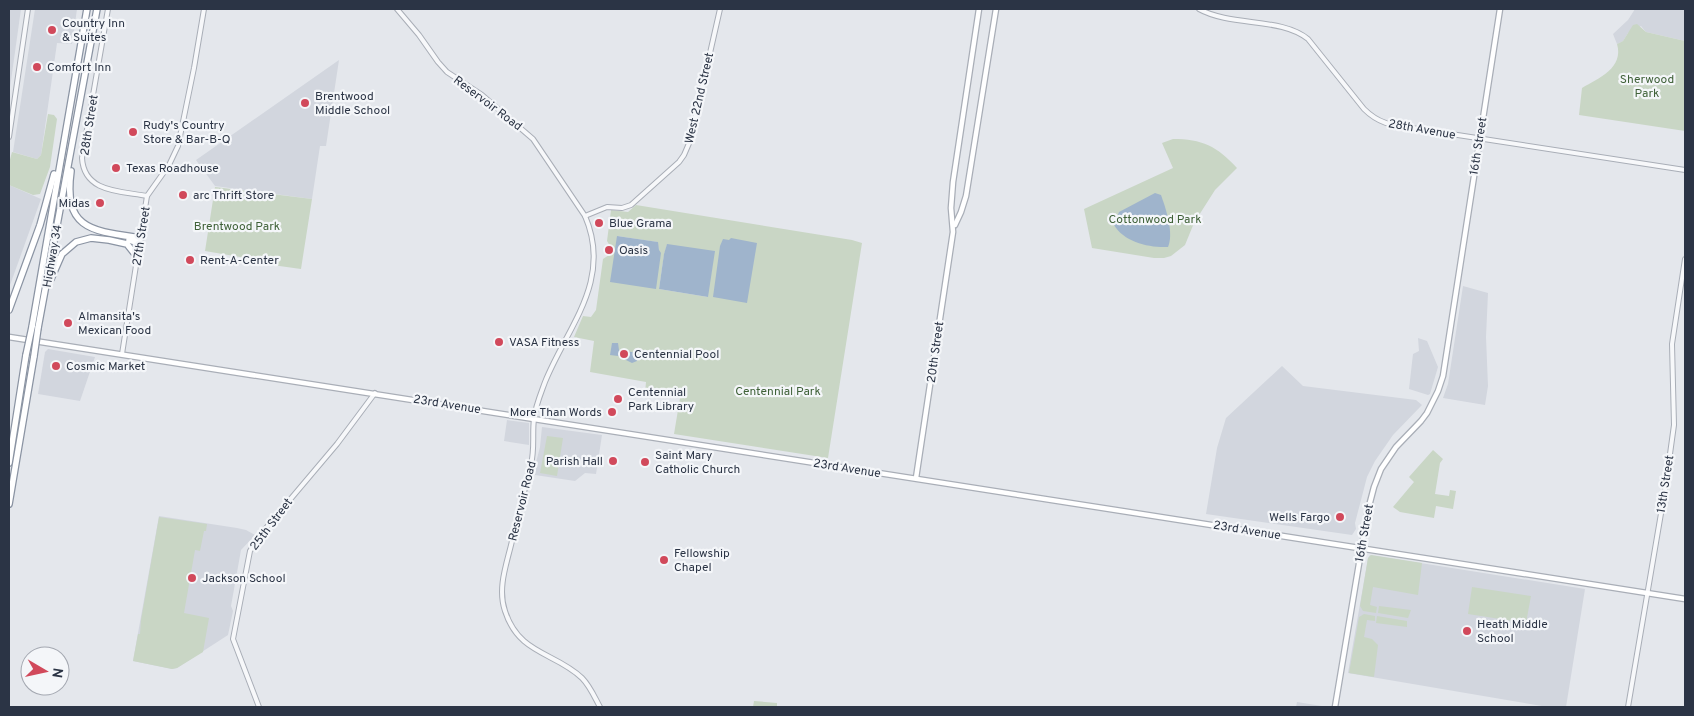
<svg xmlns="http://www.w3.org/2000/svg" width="1694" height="716" font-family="Overpass,sans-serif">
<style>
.built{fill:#d2d6de}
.green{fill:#c9d6c5;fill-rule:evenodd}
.water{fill:#9fb4cc}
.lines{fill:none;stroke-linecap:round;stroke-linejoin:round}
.tertiary-casing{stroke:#a9aeb7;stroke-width:6}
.secondary-casing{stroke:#a9aeb7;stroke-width:7}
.trunk-casing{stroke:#8b94a3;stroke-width:8}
.tertiary{stroke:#f7f8fa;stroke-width:4}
.secondary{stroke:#fff;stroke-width:4.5}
.trunk{stroke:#fff;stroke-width:5.5}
.trunk-bridge-casing{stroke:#8b94a3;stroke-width:8;stroke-linecap:butt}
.trunk-bridge{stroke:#fff;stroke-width:5.5}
.poi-dot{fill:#d1495b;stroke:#f4f6f9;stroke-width:2}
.labels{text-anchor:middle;stroke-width:4.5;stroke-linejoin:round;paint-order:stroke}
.poi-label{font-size:12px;fill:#2b3445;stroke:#f4f6f9;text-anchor:start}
.park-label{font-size:12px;fill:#3f6138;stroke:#f4f6f9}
.street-label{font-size:12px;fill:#2b3445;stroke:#f4f6f9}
</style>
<rect width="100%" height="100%" fill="#e4e7ec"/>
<g class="built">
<path d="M9 9H21L9 95Z"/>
<path d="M35 9H77L72 44 57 43 41 155 37 159 13 152Z"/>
<path d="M1635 9H1685V41L1646 32 1641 26 1628 33 1623 41 1617 44 1613 34 1628 20Z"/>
<path d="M339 60 326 146H320L312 199 215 186 196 160Z"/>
<path d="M9 185 41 199 9 288Z"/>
<path d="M1463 286 1488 293 1486 337 1488 386 1485 405 1443 398 1448 384Z"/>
<path d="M1418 338 1427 341 1438 367 1430 394 1428 395 1409 389 1413 354 1419 351Z"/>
<path d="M48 349 95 357 80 401 38 394 45 352Z"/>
<path d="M1282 366 1303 386 1416 400 1422 405 1393 435 1375 461 1367 477 1355 523 1356 529 1352 535 1206 514 1217 448 1226 418Z"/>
<path d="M507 420 529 423V445L504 441Z"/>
<path d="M542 427 602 435 596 474 585 473 575 481 535 475 533 474 540 447Z"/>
<path d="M159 516 237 528 246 530 255 535 241 550 231 606 233 611 228 635 177 668 172 669 133 661Z"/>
<path d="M1370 555 1585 589 1566 707H1548L1348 673 1368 558Z"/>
<path d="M1297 702 1328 707H1329H1296Z"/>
</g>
<g class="green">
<path d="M1637 24 1646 32 1685 41V131L1579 115 1582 88C1599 78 1624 68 1617 44L1623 41 1633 25Z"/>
<path d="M48 114 54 115 57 119 50 167 40 194 33 195 9 185V163L12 152 37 159 41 155Z"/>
<path d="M1173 139C1202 139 1217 146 1237 168L1215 190 1194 223 1185 245 1171 256 1164 258H1154L1092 248 1084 209 1173 168 1162 143Z"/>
<path d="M215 187 312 199 301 269 265 264 246 258 205 251Z"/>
<path d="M636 205 852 240 862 243 828 458 674 434 680 398 645 393 646 382 590 372 594 341 574 337 583 316 591 317 596 310 603 259 609 255 610 246 607 241 611 210 628 212ZM617 236 657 242 659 250ZM667 245 708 297 659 289 664 255Z"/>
<path d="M547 436 563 438 557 476 540 473Z"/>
<path d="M1433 450 1443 459 1440 463 1435 494 1449 496 1450 490 1456 491 1453 509 1436 506 1434 518 1400 512 1393 507 1414 482 1409 477Z"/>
<path d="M159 517 207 524 206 531H204L200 551 195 550 184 613 209 618 203 652 177 668 172 669 133 661 138 634H140L141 620Z"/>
<path d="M1371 555 1422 563 1418 595 1373 587 1370 605 1377 607 1376 613 1363 611 1360 606 1368 558Z"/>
<path d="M1472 587 1531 596 1526 623 1468 614Z"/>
<path d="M1379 606 1411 610 1408 618 1378 613Z"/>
<path d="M1364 614 1375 616V621L1367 620 1364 637 1372 639 1378 645 1374 677 1349 673 1359 617Z"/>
<path d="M1377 616 1407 621V627L1376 623Z"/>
<path d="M754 701 777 703V707H753Z"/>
</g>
<g class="water">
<path d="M1155 193 1161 195C1166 209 1174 233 1168 247 1149 248 1124 242 1114 225L1119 212Z"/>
<path d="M617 236 658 242 659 250 661 253 656 289 610 282Z"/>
<path d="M731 238 757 243 747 303 713 297 720 246 723 239 729 240Z"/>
<path d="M667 244 715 251 708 297 659 289 664 254Z"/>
<path d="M612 343H618L619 350 638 353 637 361 632 363 618 356 610 355Z"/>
</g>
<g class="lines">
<g class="tertiary-casing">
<g id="tertiary">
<path d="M108 9 82 158C84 193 121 191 147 196"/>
<path d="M397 9 419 35 438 62 447 72 482 95 533 139 585 216C613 281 567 327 545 382 541 393 535 407 534 419 532 433 535 449 531 464 525 489 518 515 512 541 507 563 497 588 505 611 519 655 555 652 582 678 590 686 595 698 600 707"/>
<path d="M1199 9C1232 27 1281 17 1308 39L1364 109C1383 128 1400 125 1425 130L1685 170"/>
<path d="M9 137 28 9"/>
<path d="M585 216 607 207 622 208 631 205 679 162 684 155 690 141 720 9"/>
<path d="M122 354 147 196 169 165 178 146 194 68 204 9"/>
<path d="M259 707 233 639 250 551 261 534 337 444 375 393"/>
<path d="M1628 707 1665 490 1674 425 1672 344 1685 259"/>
</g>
</g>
<g class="secondary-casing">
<g id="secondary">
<path d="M955 225 961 212 966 196 996 9"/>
<path d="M9 337 1685 599"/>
<path d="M916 478 953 232 951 208 953 182 979 9"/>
<path d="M1335 707 1368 510 1374 487 1381 469 1396 447 1421 421 1427 413 1438 391 1443 376 1500 9"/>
</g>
</g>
<g class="trunk-casing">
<g id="trunk">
<path d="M71 171C63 230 92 231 141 238"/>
<path d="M129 240 140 243"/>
<path d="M51 279 62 254 76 242 91 238 109 240 127 244 138 258"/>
<path d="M9 310 40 225 54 174"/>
<path d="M32 327 87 9"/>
<path d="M38 328 97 9"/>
<path d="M9 463 26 355"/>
<path d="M9 504 34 356"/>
</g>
</g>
<use href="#tertiary" class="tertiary"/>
<use href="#secondary" class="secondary"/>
<use href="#trunk" class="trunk"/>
<g class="trunk-bridge-casing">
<g id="trunk-bridge">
<path d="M26 355 32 327"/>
<path d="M34 356 38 328"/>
</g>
</g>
<use href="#trunk-bridge" class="trunk-bridge"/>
</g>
<g class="poi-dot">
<circle cx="52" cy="30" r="5"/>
<circle cx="37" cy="67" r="5"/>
<circle cx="305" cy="103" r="5"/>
<circle cx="133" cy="132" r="5"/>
<circle cx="116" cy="168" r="5"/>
<circle cx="183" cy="195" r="5"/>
<circle cx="100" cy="203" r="5"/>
<circle cx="599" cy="223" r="5"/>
<circle cx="609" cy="250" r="5"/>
<circle cx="190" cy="260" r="5"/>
<circle cx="68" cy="323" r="5"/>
<circle cx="499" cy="342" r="5"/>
<circle cx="624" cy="354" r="5"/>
<circle cx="56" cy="366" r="5"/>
<circle cx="618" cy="399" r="5"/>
<circle cx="612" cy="412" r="5"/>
<circle cx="613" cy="461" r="5"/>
<circle cx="645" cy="462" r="5"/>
<circle cx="1340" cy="517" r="5"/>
<circle cx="664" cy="560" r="5"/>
<circle cx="192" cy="578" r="5"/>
<circle cx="1467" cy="631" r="5"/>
</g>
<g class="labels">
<g class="poi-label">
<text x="62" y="27">Country Inn<tspan x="62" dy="14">&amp; Suites</tspan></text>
<text x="47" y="71">Comfort Inn</text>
<text x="315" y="100">Brentwood<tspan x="315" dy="14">Middle School</tspan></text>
<text x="143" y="129">Rudy's Country<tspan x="143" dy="14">Store &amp; Bar-B-Q</tspan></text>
<text x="126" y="172">Texas Roadhouse</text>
<text x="193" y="199">arc Thrift Store</text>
<text x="90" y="207" text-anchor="end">Midas</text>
<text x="609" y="227">Blue Grama</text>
<text x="619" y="254">Oasis</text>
<text x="200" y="264">Rent-A-Center</text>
<text x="78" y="320">Almansita's<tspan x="78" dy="14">Mexican Food</tspan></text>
<text x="509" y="346">VASA Fitness</text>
<text x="634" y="358">Centennial Pool</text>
<text x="66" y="370">Cosmic Market</text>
<text x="628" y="396">Centennial<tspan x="628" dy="14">Park Library</tspan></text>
<text x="602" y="416" text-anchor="end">More Than Words</text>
<text x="655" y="459">Saint Mary<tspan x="655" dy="14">Catholic Church</tspan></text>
<text x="603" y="465" text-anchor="end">Parish Hall</text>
<text x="1330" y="521" text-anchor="end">Wells Fargo</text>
<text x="674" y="557">Fellowship<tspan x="674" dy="14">Chapel</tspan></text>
<text x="202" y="582">Jackson School</text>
<text x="1477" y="628">Heath Middle<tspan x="1477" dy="14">School</tspan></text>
</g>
<g class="park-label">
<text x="1647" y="83">Sherwood<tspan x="1647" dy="14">Park</tspan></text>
<text x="1155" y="223">Cottonwood Park</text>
<text x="237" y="230">Brentwood Park</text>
<text x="778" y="395">Centennial Park</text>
</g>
<g class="street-label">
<text transform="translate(699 98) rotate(-77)" y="4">West 22nd Street</text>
<text transform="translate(488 103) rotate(37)" y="4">Reservoir Road</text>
<text transform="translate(89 125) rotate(-81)" y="4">28th Street</text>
<text transform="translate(1422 129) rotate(10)" y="4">28th Avenue</text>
<text transform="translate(1478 146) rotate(-81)" y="4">16th Street</text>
<text transform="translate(141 236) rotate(-81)" y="4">27th Street</text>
<text transform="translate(52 256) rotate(-80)" y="4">Highway 34</text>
<text transform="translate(935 352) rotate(-82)" y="4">20th Street</text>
<text transform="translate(447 404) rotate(9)" y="4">23rd Avenue</text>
<text transform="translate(847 468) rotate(9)" y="4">23rd Avenue</text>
<text transform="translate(1665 484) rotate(-81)" y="4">13th Street</text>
<text transform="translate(522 501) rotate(-76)" y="4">Reservoir Road</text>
<text transform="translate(271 524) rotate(-53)" y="4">25th Street</text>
<text transform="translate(1247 530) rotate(9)" y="4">23rd Avenue</text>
<text transform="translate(1364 533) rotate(-80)" y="4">16th Street</text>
</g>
</g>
<rect width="1694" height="716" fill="none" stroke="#2b3445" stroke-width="20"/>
<g transform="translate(45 671) rotate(99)"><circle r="24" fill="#f4f6f9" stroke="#a4a8b1"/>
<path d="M0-4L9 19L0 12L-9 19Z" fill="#d1495b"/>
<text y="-8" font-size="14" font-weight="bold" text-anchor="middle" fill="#2b3445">N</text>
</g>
</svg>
